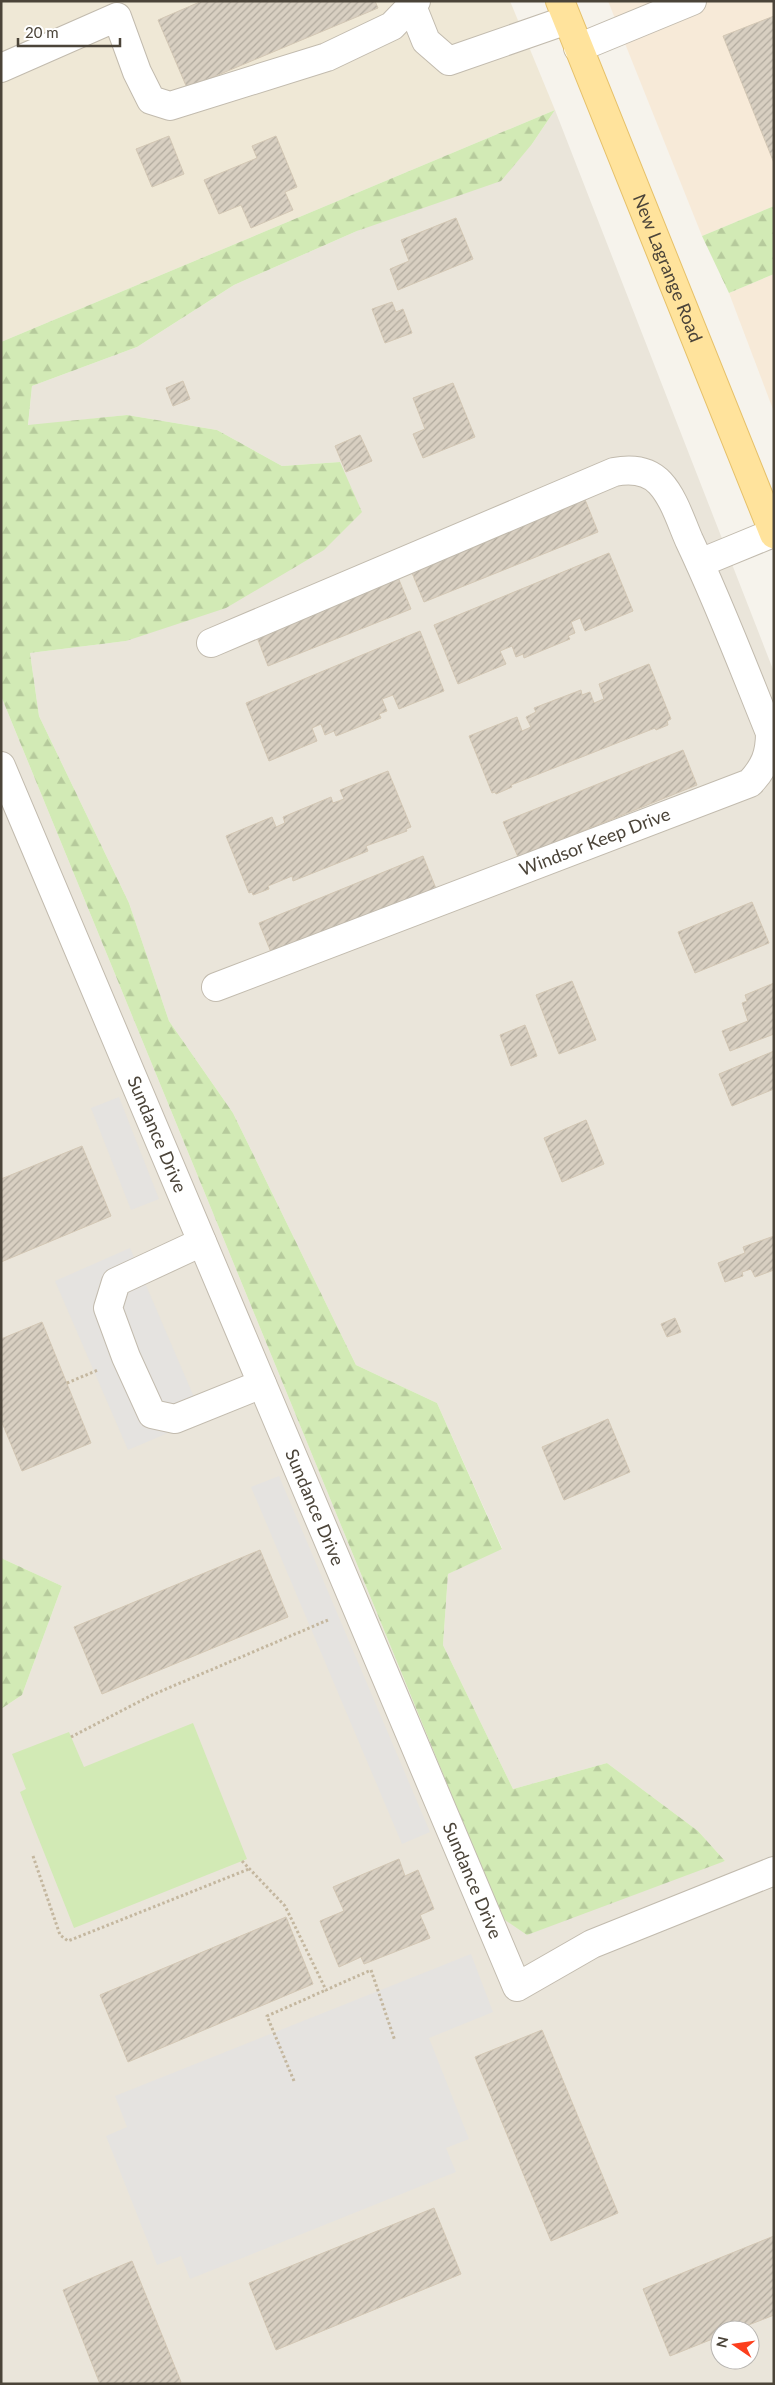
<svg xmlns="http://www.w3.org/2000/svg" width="775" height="2385" font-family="Lato,sans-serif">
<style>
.residential{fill:#eae5da;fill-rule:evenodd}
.commercial{fill:#f7ead8}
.education{fill:#efe8d6}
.forest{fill:url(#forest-firs)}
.park{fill:#d2eab5}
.parking{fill:#e5e3e0}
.building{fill:url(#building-hatch);stroke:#d3c7b4}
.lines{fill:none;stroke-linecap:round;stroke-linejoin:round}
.minor-casing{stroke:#c2bbae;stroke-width:30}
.major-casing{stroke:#e6c16a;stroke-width:30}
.path{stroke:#c4b79f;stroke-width:3;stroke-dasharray:2.5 2.5;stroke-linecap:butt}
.minor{stroke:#fff;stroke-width:28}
.major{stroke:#ffe39c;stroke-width:28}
.labels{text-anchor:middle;stroke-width:4;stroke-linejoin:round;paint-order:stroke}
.street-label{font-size:18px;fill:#4b4439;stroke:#fff}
</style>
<defs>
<pattern id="forest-firs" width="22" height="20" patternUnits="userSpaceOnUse" patternTransform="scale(1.25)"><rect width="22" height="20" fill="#d2eab5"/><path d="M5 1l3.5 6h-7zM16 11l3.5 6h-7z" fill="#b6ca9c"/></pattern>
<pattern id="building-hatch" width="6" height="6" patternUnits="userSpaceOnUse" patternTransform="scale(1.25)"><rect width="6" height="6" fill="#d8cfc1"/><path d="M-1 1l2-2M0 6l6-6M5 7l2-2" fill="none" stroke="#b1aa9e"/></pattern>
</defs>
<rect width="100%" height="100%" fill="#f6f3ec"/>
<path class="residential" d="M555 110 774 672V2384H1V1709L22 1695 62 1586 1 1558V696L502 1918 725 1861 698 1831 607 1763 513 1789 443 1645 448 1574 502 1548 437 1403 356 1365 233 1113 169 1021 129 903 39 716 30 653 126 641 340 462 282 466 217 430 127 415 28 426 32 386 137 347 234 285 357 231 532 144ZM720 2330H750V2360H720Z"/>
<g class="commercial">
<path d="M608 1H774V206L702 236Z"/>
<path d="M774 274V412L729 293Z"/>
</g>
<path class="education" d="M1 1H510L555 110 1 342Z"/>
<g class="forest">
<path d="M555 110 532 144 501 181 357 231 234 285 137 347 32 386 28 425 127 415 217 430 282 466 340 462 362 512 324 550 226 608 126 641 30 653 39 716 129 903 169 1021 233 1113 356 1365 437 1403 502 1549 448 1574 443 1645 513 1789 607 1763 698 1831 725 1861 527 1935 502 1918 1 696V342Z"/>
<path d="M774 206V274L729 293 702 236Z"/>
<path d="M1 1558 62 1586 22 1695 1 1709Z"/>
</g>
<path class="park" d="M193 1723 247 1859 74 1928 20 1792 26 1789 12 1754 69 1732 84 1767Z"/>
<g class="parking">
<path d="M119 1097 159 1199 131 1210 91 1108Z"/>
<path d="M130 1248 203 1418 128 1450 55 1281Z"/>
<path d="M279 1476 430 1832 402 1844 251 1487Z"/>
<path d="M471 1954 493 2012 429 2038 469 2139 446 2148 456 2172 190 2279 181 2256 157 2265 106 2136 127 2127 115 2096Z"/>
</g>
<g class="building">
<path d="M202 1H375L378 8 187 88 158 20Z"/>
<path d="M774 16V163L723 36Z"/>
<path d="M169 136 184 174 152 187 136 149Z"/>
<path d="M276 136 297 187 285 192 293 210 251 228 241 205 219 214 204 180 257 158 252 146Z"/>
<path d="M456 218 473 259 398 290 390 269 409 261 401 240Z"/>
<path d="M392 302 396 312 403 309 412 333 385 343 372 309Z"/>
<path d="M183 381 190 399 173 406 166 388Z"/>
<path d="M453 383 475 437 423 458 413 434 425 429 413 398Z"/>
<path d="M360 435 372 461 346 472 335 446Z"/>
<path d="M584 497 598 532 424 602 410 568Z"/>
<path d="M609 553 633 611 585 631 580 618 571 622 575 633 568 636 570 639 524 658 523 654 516 657 512 646 500 651 506 664 458 684 434 625Z"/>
<path d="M397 575 411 609 268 666 255 632Z"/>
<path d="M420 631 444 691 399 709 393 695 382 699 387 711 379 714 381 718 336 736 334 731 325 735 321 724 312 728 317 741 269 761 246 703Z"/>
<path d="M649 664 671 719 667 721 668 725 656 730 655 728 511 785 512 787 496 794 495 792 492 793 469 736 517 717 522 731 531 727 526 717 536 712 534 708 581 690 582 695 590 692 594 703 604 699 599 684Z"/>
<path d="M683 750 697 785 518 857 503 822Z"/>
<path d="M388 771 411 827 406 829 407 831 366 846 368 851 293 881 292 876 268 886 269 889 253 895 252 892 249 893 226 836 272 817 276 827 285 823 283 817 331 797 333 803 344 799 340 790Z"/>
<path d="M423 856 437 891 273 957 259 923Z"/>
<path d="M752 902 769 943 695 973 678 932Z"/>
<path d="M572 981 596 1040 559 1054 536 995Z"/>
<path d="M774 983V1034L730 1051 722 1031 748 1021 742 1003 747 1001 745 995Z"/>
<path d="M525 1025 537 1056 511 1066 500 1035Z"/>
<path d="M774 1051V1089L732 1106 719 1074Z"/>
<path d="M586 1120 604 1164 562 1182 544 1138Z"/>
<path d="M82 1146 111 1216 1 1262V1179Z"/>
<path d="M774 1236V1270L755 1277 751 1269 742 1272 743 1276 725 1282 718 1263 745 1253 743 1247Z"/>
<path d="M675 1318 681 1332 667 1337 661 1324Z"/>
<path d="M42 1322 91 1443 22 1471 1 1420V1339Z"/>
<path d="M608 1419 630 1472 564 1500 542 1447Z"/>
<path d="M260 1550 288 1617 102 1694 74 1627Z"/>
<path d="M399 1859 405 1876 418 1870 434 1909 420 1915 430 1938 364 1964 361 1957 339 1967 320 1921 344 1911 333 1887Z"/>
<path d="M286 1917 313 1984 128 2062 100 1995Z"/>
<path d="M542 2030 618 2213 551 2241 475 2057Z"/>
<path d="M434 2208 461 2274 276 2350 249 2283Z"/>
<path d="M774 2236V2315L736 2330H720V2336L670 2356 643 2289Z"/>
<path d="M132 2261 181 2382 178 2384H100L63 2290Z"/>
</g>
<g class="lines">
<g class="minor-casing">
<g id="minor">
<path d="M412 6 426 41 449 61 567 20"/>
<path d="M578 48 692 1"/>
<path d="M1 68 117 17 137 72 151 100 170 106 327 57 392 26 416 1"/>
<path d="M700 563 773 533"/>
<path d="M211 643 614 472C630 469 648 470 660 483 674 498 681 522 689 540 719 603 744 669 770 733 770 754 765 767 750 783L216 987"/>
<path id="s1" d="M1 766 517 1987 592 1944 774 1871"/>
<path d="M202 1242 116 1282 108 1308 126 1357 152 1414 175 1419 262 1384"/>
</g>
</g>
<g class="major-casing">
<g id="major">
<path id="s2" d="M560 1 774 534"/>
</g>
</g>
<g class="path">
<path d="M67 1383 98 1370"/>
<path d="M71 1737 152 1695 328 1620"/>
<path d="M33 1856 60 1935 68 1941 249 1869"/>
<path d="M242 1861 285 1906 326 1990 371 1970 395 2041"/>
<path d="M294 2081 267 2016 326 1990"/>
</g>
<use href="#minor" class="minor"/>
<use href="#major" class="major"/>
</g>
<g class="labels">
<g class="street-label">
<text dy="6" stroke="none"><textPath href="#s2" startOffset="288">New Lagrange Road</textPath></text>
<text transform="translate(595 842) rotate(-21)" y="6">Windsor Keep Drive</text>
<text dy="6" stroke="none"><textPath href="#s1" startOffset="400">Sundance Drive</textPath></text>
<text dy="6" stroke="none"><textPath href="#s1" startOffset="805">Sundance Drive</textPath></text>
<text dy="6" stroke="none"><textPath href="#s1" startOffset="1210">Sundance Drive</textPath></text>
</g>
</g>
<rect width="775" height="2385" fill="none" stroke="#4b4439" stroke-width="5"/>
<g transform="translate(735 2345) rotate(283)"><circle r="24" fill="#ffffff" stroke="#b7b4b0"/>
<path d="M0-4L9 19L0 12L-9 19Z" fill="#fc3f1d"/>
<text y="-8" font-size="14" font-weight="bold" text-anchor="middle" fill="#4b4439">N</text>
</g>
<path d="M18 38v8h102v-8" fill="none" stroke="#4b4439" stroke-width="2.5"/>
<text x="25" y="38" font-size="15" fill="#4b4439" stroke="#ffffff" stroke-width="4" paint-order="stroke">20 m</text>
</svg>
